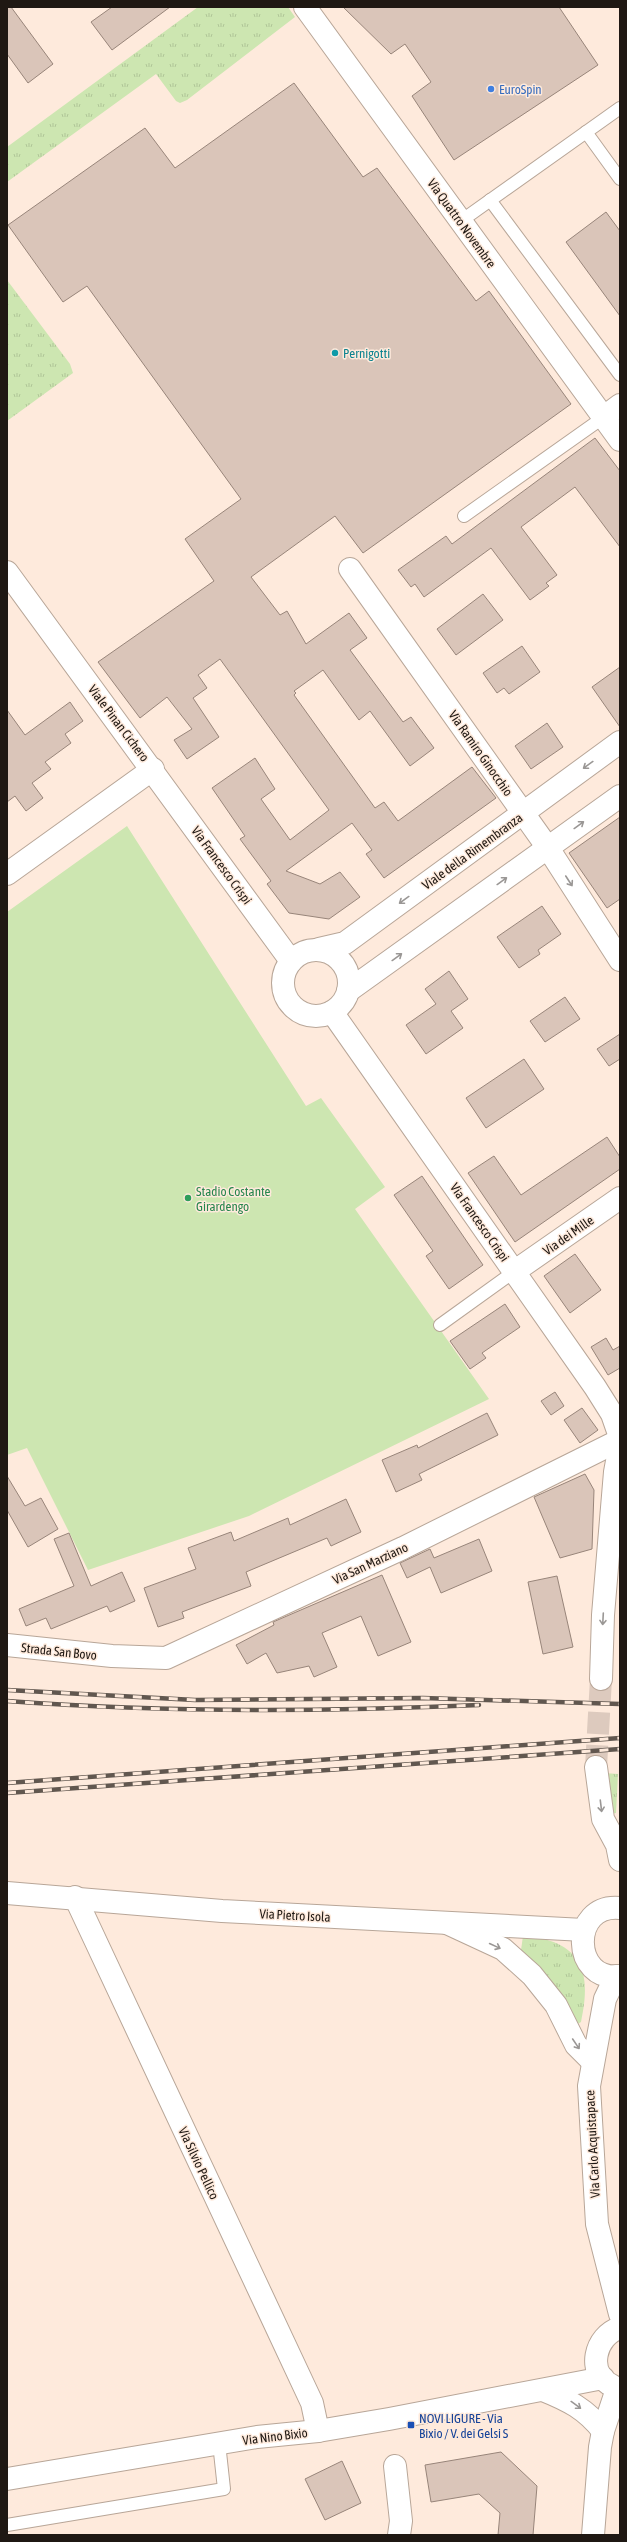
<svg xmlns="http://www.w3.org/2000/svg" width="627" height="2542" font-family="'Asap Condensed',sans-serif">
<style>
.grass{fill:url(#grass-tufts)}
.park{fill:#cde6b1}
.building{fill:#dac5b9;stroke:#98857a}
.lines{fill:none;stroke-linecap:round;stroke-linejoin:round}
.tertiary-tunnel{stroke:#ddcabe;stroke-width:22;stroke-dasharray:22 11;stroke-linecap:butt}
.service-casing{stroke:#b8a698;stroke-width:14}
.minor-casing{stroke:#b8a698;stroke-width:24}
.tertiary-casing{stroke:#b8a698;stroke-width:24}
.service{stroke:#fff;stroke-width:12}
.minor{stroke:#fff;stroke-width:22}
.tertiary{stroke:#fff;stroke-width:22}
.rail-casing{stroke:#61574f;stroke-width:4.5}
.rail{stroke:#feeadc;stroke-width:3;stroke-dasharray:9;stroke-linecap:butt}
.oneway{stroke:#9a9795}
.shop-dot{fill:#3f7fe0;stroke:#feeadc;stroke-width:1.5}
.culture-dot{fill:#0f9aa8;stroke:#feeadc;stroke-width:1.5}
.leisure-dot{fill:#2e9e5b;stroke:#feeadc;stroke-width:1.5}
.transit-dot{fill:#1a4fb4;stroke:#feeadc;stroke-width:1.5}
.labels{text-anchor:middle;stroke-width:3;stroke-linejoin:round;paint-order:stroke}
.shop-label{font-size:13px;fill:#366cbe;stroke:#feeadc;text-anchor:start}
.street-label{font-size:13px;fill:#1f1813;stroke:#feeadc}
.culture-label{font-size:13px;fill:#0d838f;stroke:#feeadc;text-anchor:start}
.leisure-label{font-size:13px;fill:#27864d;stroke:#feeadc;text-anchor:start}
.transit-label{font-size:13px;fill:#164399;stroke:#feeadc;text-anchor:start}
</style>
<defs>
<pattern id="grass-tufts" width="24" height="20" patternUnits="userSpaceOnUse"><rect width="24" height="20" fill="#cde6b1"/><path d="M3 7l-1-3M5 7V3M7 7l1-3M15 17l-1-3M17 17v-4M19 17l1-3" fill="none" stroke="#b0c597"/></pattern>
</defs>
<rect width="100%" height="100%" fill="#feeadc"/>
<g class="grass">
<path d="M198 7H288L295 17 187 100 180 103 176 101 156 74 7 182V147Z"/>
<path d="M7 280 70 364 73 373 7 421Z"/>
<path d="M604 1773 618 1774 616 1813 610 1814Z"/>
<path d="M523 1936C580 1940 593 1970 581 2022L576 2025C563 1995 545 1972 521 1950Z"/>
</g>
<path class="park" d="M127 826 306 1106 321 1098 385 1187 355 1209 489 1399 249 1516 88 1570 27 1448 7 1455V912Z"/>
<g class="building">
<path d="M7 7H11L53 64 28 83 7 54Z"/>
<path d="M112 7H170L112 50 91 22Z"/>
<path d="M343 7H559L598 65 454 160 412 96 431 82 405 44 391 54Z"/>
<path d="M294 83 363 177 377 168 476 301 489 291 571 404 363 553 335 516 251 577 280 615 287 611 306 644 349 613 367 638 350 650 403 722 411 717 434 748 410 766 370 711 359 720 323 670 294 691 296 693 294 695 375 808 384 802 398 821 472 767 496 798 384 878 366 854 372 850 352 823 286 871 320 884 340 872 360 897 329 919 289 913 267 884 271 881 240 839 245 836 212 788 255 758 275 789 261 799 290 840 329 810 220 659 198 675 207 688 193 698 219 737 187 759 174 740 192 729 167 697 140 718 98 662 214 581 185 539 241 499 87 286 63 302 8 225 145 128 175 168Z"/>
<path d="M606 212 620 231V316L566 242Z"/>
<path d="M595 438 620 471V547L575 487 521 527 557 575 546 583 549 586 530 600 491 548 424 597 415 584 411 587 398 570 446 536 452 544Z"/>
<path d="M483 594 503 620 456 655 437 629Z"/>
<path d="M522 646 540 672 509 694 504 688 497 693 483 673Z"/>
<path d="M620 667V727L592 687Z"/>
<path d="M70 702 83 721 65 734 71 743 45 762 51 769 32 783 43 798 26 811 15 796 7 802V710L25 735Z"/>
<path d="M547 723 563 747 531 769 515 746Z"/>
<path d="M620 817V899L607 908 569 853Z"/>
<path d="M542 906 561 934 538 950 540 954 519 968 497 937Z"/>
<path d="M449 971 468 999 451 1011 463 1028 426 1054 406 1025 436 1004 425 989Z"/>
<path d="M565 997 580 1019 545 1042 530 1021Z"/>
<path d="M620 1034V1059L609 1066 597 1049Z"/>
<path d="M524 1059 544 1089 486 1128 466 1098Z"/>
<path d="M607 1137 620 1157V1169L515 1242 468 1173 494 1156 521 1195Z"/>
<path d="M422 1176 483 1265 449 1289 426 1256 433 1251 394 1195Z"/>
<path d="M575 1254 601 1290 570 1313 544 1276Z"/>
<path d="M505 1304 520 1327 482 1353 486 1358 470 1369 450 1341Z"/>
<path d="M606 1338 613 1350 620 1346V1368L608 1375 591 1347Z"/>
<path d="M555 1392 564 1406 551 1415 541 1401Z"/>
<path d="M582 1408 598 1430 580 1443 564 1420Z"/>
<path d="M487 1413 498 1435 419 1474 422 1480 396 1492 382 1460 417 1445 418 1448Z"/>
<path d="M585 1474 594 1490 592 1549 560 1558 534 1497Z"/>
<path d="M7 1476 25 1506 41 1498 58 1529 28 1547 7 1510Z"/>
<path d="M346 1499 361 1532 331 1546 327 1538 246 1572 251 1586 182 1612 184 1618 158 1627 144 1588 196 1569 188 1548 231 1532 234 1541 288 1518 290 1525Z"/>
<path d="M69 1533 91 1586 122 1572 135 1601 110 1612 107 1606 51 1629 46 1618 26 1626 19 1609 74 1586 54 1539Z"/>
<path d="M479 1539 492 1571 441 1593 430 1567 407 1578 400 1563 430 1549 434 1558Z"/>
<path d="M382 1575 411 1642 378 1656 361 1616 322 1633 337 1667 314 1677 309 1666 277 1673 266 1653 247 1664 236 1645 274 1625 273 1622Z"/>
<path d="M557 1576 573 1647 543 1654 528 1582Z"/>
<path d="M501 2452 537 2486 533 2535H498L500 2513 479 2494 431 2502 425 2465Z"/>
<path d="M342 2461 361 2503 325 2520 305 2479Z"/>
</g>
<g class="lines">
<path class="tertiary-tunnel" d="M596 1767 601 1679"/>
<g class="service-casing">
<g id="service">
<path d="M586 132 620 179"/>
<path d="M490 200 620 375"/>
<path d="M461 221 620 108"/>
<path d="M464 516 604 417"/>
<path d="M440 1325 515 1271"/>
<path d="M7 2525 224 2489 219 2443"/>
</g>
</g>
<g class="minor-casing">
<g id="minor">
<path d="M305 7 620 440"/>
<path d="M604 417 620 405"/>
<path d="M350 569 548 848 620 960"/>
<path d="M7 572 291 961"/>
<path d="M7 874 153 769"/>
<path d="M515 1271 620 1198"/>
<path d="M7 1645 112 1656 166 1658 403 1548 620 1440"/>
<path d="M75 1897 312 2403 318 2431"/>
<path d="M447 1923 503 1949 532 1975 556 2005 576 2045 592 2061"/>
<path d="M616 1976 605 1999 589 2086 597 2224 620 2314"/>
<path d="M613 2386C585 2374 595 2335 620 2328"/>
<path d="M543 2390C568 2400 586 2409 603 2431"/>
<path d="M395 2466 401 2521 399 2535"/>
<path d="M7 2479 257 2437 318 2431 389 2419 603 2378"/>
<path d="M593 2535 600 2447 603 2431 617 2389"/>
</g>
</g>
<g class="tertiary-casing">
<g id="tertiary">
<path d="M319 949 345 943 620 742"/>
<circle cx="316" cy="983" r="33"/>
<path d="M348 991 620 796"/>
<path d="M332 1012 595 1387 612 1414 620 1437"/>
<path d="M601 1679 603 1615 615 1472 620 1445"/>
<path d="M596 1767 603 1819 617 1845 620 1860"/>
<path d="M7 1893 222 1911 584 1930"/>
<path d="M620 1908C569 1903 572 1983 620 1976"/>
</g>
</g>
<use href="#service" class="service"/>
<use href="#minor" class="minor"/>
<use href="#tertiary" class="tertiary"/>
<g class="rail-casing">
<g id="rail">
<path d="M7 1690 195 1700 423 1698 620 1704"/>
<path d="M7 1701C166 1713 319 1712 479 1705"/>
<path d="M7 1783 620 1738"/>
<path d="M7 1793 620 1749"/>
</g>
</g>
<use href="#rail" class="rail"/>
</g>
<defs><path id="oneway-shaft" d="M-6 0H5M1.5-3L5.5 0L1.5 3" fill="none" stroke-width="1.6" stroke-linecap="round" stroke-linejoin="round"/></defs>
<g class="oneway">
<use href="#oneway-shaft" transform="translate(588 765) rotate(144)"/>
<use href="#oneway-shaft" transform="translate(579 825) rotate(-36)"/>
<use href="#oneway-shaft" transform="translate(502 881) rotate(-36)"/>
<use href="#oneway-shaft" transform="translate(569 881) rotate(57)"/>
<use href="#oneway-shaft" transform="translate(404 900) rotate(144)"/>
<use href="#oneway-shaft" transform="translate(397 957) rotate(-36)"/>
<use href="#oneway-shaft" transform="translate(603 1619) rotate(93)"/>
<use href="#oneway-shaft" transform="translate(601 1806) rotate(83)"/>
<use href="#oneway-shaft" transform="translate(495 1946) rotate(25)"/>
<use href="#oneway-shaft" transform="translate(576 2044) rotate(56)"/>
<use href="#oneway-shaft" transform="translate(576 2405) rotate(36)"/>
</g>
<circle class="shop-dot" cx="491" cy="89" r="4"/>
<circle class="culture-dot" cx="335" cy="353" r="4"/>
<circle class="leisure-dot" cx="188" cy="1198" r="4"/>
<rect class="transit-dot" x="407" y="2421" width="8" height="8" rx="2"/>
<g class="labels">
<g class="shop-label">
<text x="499" y="94">EuroSpin</text>
</g>
<g class="street-label">
<text transform="translate(462 223) rotate(54)" y="5">Via Quattro Novembre</text>
<text transform="translate(119 723) rotate(53)" y="5">Viale Pinan Cichero</text>
<text transform="translate(481 753) rotate(55)" y="5">Via Ramiro Ginocchio</text>
<text transform="translate(472 851) rotate(-36)" y="5">Viale della Rimembranza</text>
<text transform="translate(222 865) rotate(54)" y="5">Via Francesco Crispi</text>
<text transform="translate(480 1222) rotate(55)" y="5">Via Francesco Crispi</text>
<text transform="translate(568 1235) rotate(-35)" y="5">Via dei Mille</text>
<text transform="translate(370 1563) rotate(-25)" y="5">Via San Marziano</text>
<text transform="translate(59 1651) rotate(6)" y="5">Strada San Bovo</text>
<text transform="translate(295 1915) rotate(3)" y="5">Via Pietro Isola</text>
<text transform="translate(592 2144) rotate(-93)" y="5">Via Carlo Acquistapace</text>
<text transform="translate(199 2163) rotate(65)" y="5">Via Silvio Pellico</text>
<text transform="translate(275 2436) rotate(-7)" y="5">Via Nino Bixio</text>
</g>
<g class="culture-label">
<text x="343" y="358">Pernigotti</text>
</g>
<g class="leisure-label">
<text x="196" y="1196">Stadio Costante<tspan x="196" dy="15">Girardengo</tspan></text>
</g>
<g class="transit-label">
<text x="419" y="2423">NOVI LIGURE - Via<tspan x="419" dy="15">Bixio / V. dei Gelsi S</tspan></text>
</g>
</g>
<rect width="627" height="2542" fill="none" stroke="#1f1813" stroke-width="16"/>
</svg>
